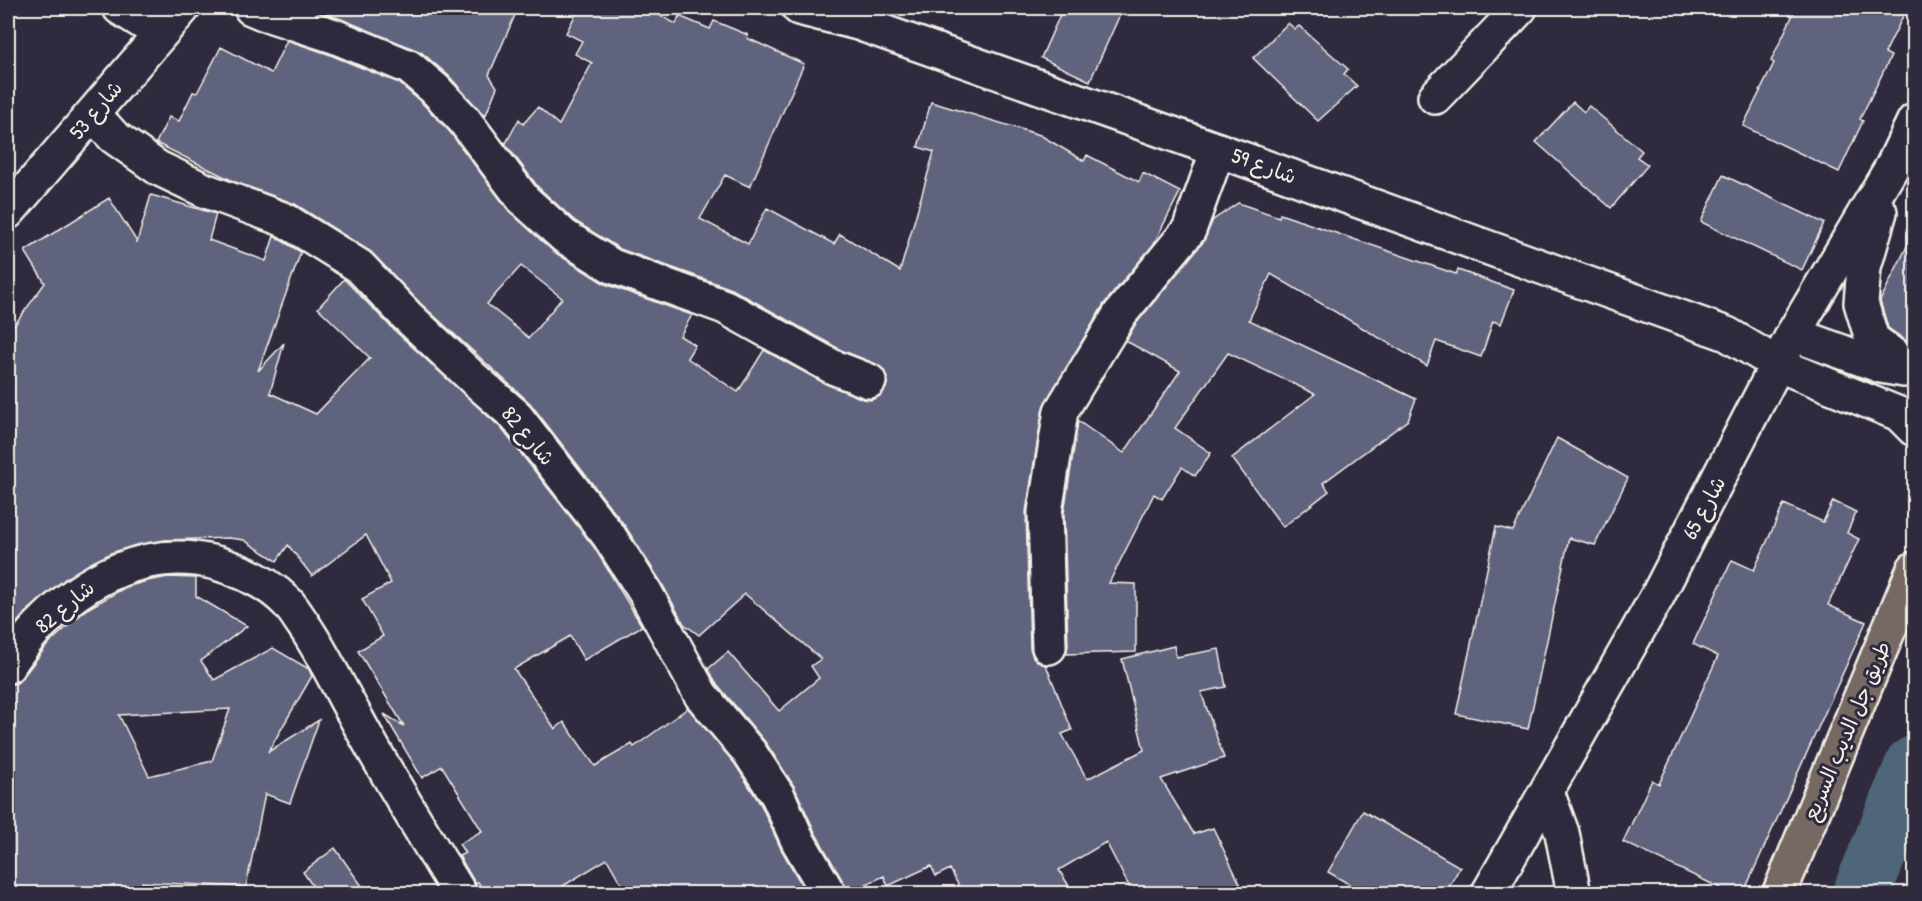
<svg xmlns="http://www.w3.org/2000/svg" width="1922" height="901" font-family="'Patrick Hand','Playpen Sans Arabic',sans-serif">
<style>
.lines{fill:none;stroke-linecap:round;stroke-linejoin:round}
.river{stroke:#4f657a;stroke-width:58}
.building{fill:#61647e;stroke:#f4f1e8;stroke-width:1.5;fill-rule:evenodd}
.minor-casing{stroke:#f4f1e8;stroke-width:38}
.tertiary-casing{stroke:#f4f1e8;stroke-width:38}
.secondary-casing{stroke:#f4f1e8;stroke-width:38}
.motorway-casing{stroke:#f4f1e8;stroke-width:38}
.minor{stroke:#2f2a3d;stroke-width:33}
.tertiary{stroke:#2f2a3d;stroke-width:33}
.secondary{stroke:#2f2a3d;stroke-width:33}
.motorway{stroke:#766964;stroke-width:33}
.labels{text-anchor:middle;stroke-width:6;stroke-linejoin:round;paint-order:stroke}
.street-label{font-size:21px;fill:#f4f1e8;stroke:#2f2a3d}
</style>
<rect width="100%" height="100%" fill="#2f2a3d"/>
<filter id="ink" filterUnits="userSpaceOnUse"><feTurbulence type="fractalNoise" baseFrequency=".0167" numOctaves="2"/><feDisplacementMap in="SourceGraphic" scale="12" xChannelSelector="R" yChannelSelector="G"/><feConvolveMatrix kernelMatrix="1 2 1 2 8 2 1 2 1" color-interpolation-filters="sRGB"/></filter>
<g filter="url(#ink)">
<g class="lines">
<path class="river" d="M1861 894 1914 765"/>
</g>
<g class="building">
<path d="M317 8H518L489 75 497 87 485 117 449 76 421 52 341 19 316 11Z"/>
<path d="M579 8H646L676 24 679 16 710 29 714 21 748 35 747 38 804 64 750 187 725 175 700 219 748 244 767 208 834 244 840 234 900 271 934 152 918 147 931 102 1040 135 1084 161 1087 155 1139 182 1143 173 1180 192 1153 245 1104 304 1043 408 1026 512 1030 648 1033 657 1040 663 1046 665 1072 730 1062 734 1087 779 1144 750 1122 659 1174 646 1176 657 1219 649 1226 687 1201 692 1224 758 1161 779 1194 834 1213 828 1245 894H1133L1106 842 1059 870 1074 894H963L950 869 936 876 931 866 888 886 884 876 847 893 845 885 815 832 794 786 766 743 717 684 708 669 728 652 779 711 819 678 811 666 821 659 745 594 699 635 684 624 661 582 625 526 530 403 420 303 372 253 295 204 235 182 156 143 169 117 179 121 193 92 197 93 221 47 271 73 287 40 328 54 399 83 422 103 450 132 509 211 554 252 605 284 692 315 680 336 695 345 687 358 738 392 764 350 826 384 863 399 871 400 880 396 886 388 888 379 884 370 876 364 841 350 732 289 620 249 575 221 538 187 504 142 506 143 519 119 523 124 538 107 559 125 592 63 575 54 582 41 566 33ZM521 266 562 298 529 338 487 304Z"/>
<path d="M1063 8H1123L1090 81 1041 58Z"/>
<path d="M1796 8H1907L1885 53 1891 56 1860 119 1863 121 1839 172 1743 126 1774 63 1771 61Z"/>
<path d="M1288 23 1295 29 1299 26 1348 69 1344 74 1357 86 1318 121 1253 58Z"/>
<path d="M1573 102 1584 112 1589 106 1642 151 1637 157 1648 165 1611 208 1536 142Z"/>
<path d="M1723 175 1824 223 1802 270 1701 222Z"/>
<path d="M151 195 216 214 209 240 266 261 274 236 301 252 258 371 284 343 270 393 316 414 370 358 318 308 344 279 394 330 501 428 594 547 642 626 584 660 570 636 514 669 555 729 564 722 595 766 632 744 634 747 688 708 735 764 761 805 781 849 807 894H627L607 859 550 894H485L478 882 475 883 459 856 465 853 459 844 482 831 442 766 422 778 384 714 404 726 358 651 383 636 362 599 391 583 366 535 312 576 288 545 277 561 244 540 229 538 166 540 136 545 111 553 66 578 25 613 8 634V334L45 283 25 251 109 198 137 242Z"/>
<path d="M1238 203 1279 217 1280 214 1456 274 1458 270 1514 290 1501 324 1493 321 1481 357 1436 341 1427 366 1271 274 1249 320 1416 399 1408 420 1323 483 1329 491 1283 527 1232 458 1315 394 1228 353 1175 428 1211 453 1195 476 1182 467 1162 499 1154 494 1109 583 1136 584V652L1066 654 1068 646 1064 513 1078 421 1124 453 1180 371 1126 341 1135 325 1203 242 1213 220Z"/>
<path d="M1914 232V346L1888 328 1880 301Z"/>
<path d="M1557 438 1628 478 1595 545 1569 538 1528 729 1456 714 1496 527 1513 531Z"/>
<path d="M1833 501 1856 512 1847 533 1859 539 1828 605 1866 622 1743 894H1733L1623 842 1652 780 1659 784 1718 656 1693 644 1732 560 1754 570 1784 504 1823 522Z"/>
<path d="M168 577 196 578V596L247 626 201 661 214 680 273 648 309 669 312 676 268 752 319 720 290 803 265 794 246 887 142 882 148 894H8V685L17 683 23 677 48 644 87 609 126 587 147 581ZM230 709 212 761 149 776 119 715Z"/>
<path d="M1363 811 1460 867 1445 894H1366L1328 872Z"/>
<path d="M335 848 354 875 368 894H306L314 888 303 872Z"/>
</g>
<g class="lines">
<g class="minor-casing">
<g id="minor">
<path d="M120 8 160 33"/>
<path d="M251 8 263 13 334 36 409 67 435 89 464 120 524 200 564 236 612 266 725 307 833 367 869 381"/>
<path d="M1435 97 1520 8"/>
<path d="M93 114 114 137 158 168 204 190 285 220 359 266 407 316 473 378 515 415 609 536 645 592 701 695 750 753 778 796 798 841 829 894"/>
<path d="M1049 647 1045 512 1061 411 1120 314 1189 230 1218 150"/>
<path d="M8 666C17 653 27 638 38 627 85 578 148 545 216 563 243 571 267 582 287 602 293 608 298 617 303 624 323 653 337 684 354 714 387 776 424 835 460 894"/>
<path d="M1547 792 1562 833 1574 894"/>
</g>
</g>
<g class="tertiary-casing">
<g id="tertiary">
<path d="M799 8 858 23 1218 150 1727 334 1779 365"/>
<path d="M8 212 183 8"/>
</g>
</g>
<g class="secondary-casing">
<g id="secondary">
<path d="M1880 212 1864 267 1861 303 1872 339 1914 371"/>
<path d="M1793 334 1881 366 1904 370"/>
<path d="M1779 365 1899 414 1914 429"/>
<path d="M1488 894 1658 595 1793 334 1892 167 1914 121"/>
</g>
</g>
<g class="motorway-casing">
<path id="motorway" d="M1779 894 1914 569"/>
</g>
<use href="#minor" class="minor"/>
<use href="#tertiary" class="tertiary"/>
<use href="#secondary" class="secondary"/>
<use href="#motorway" class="motorway"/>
</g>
</g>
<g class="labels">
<g class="street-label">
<text transform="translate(96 110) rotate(-50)" y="7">شارع 53</text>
<text transform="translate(1264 166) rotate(20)" y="7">شارع 59</text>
<text transform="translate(528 436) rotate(50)" y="7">شارع 82</text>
<text transform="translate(1704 508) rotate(-62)" y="7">شارع 65</text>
<text transform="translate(65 607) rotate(-40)" y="7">شارع 82</text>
<text transform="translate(1847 731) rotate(-67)" y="7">طريق جل الديب السريع</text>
</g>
</g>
<rect width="1922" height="901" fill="none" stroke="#2f2a3d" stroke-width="30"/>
<rect x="15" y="15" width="1892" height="871" fill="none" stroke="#f4f1e8" stroke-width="2" filter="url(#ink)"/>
</svg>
